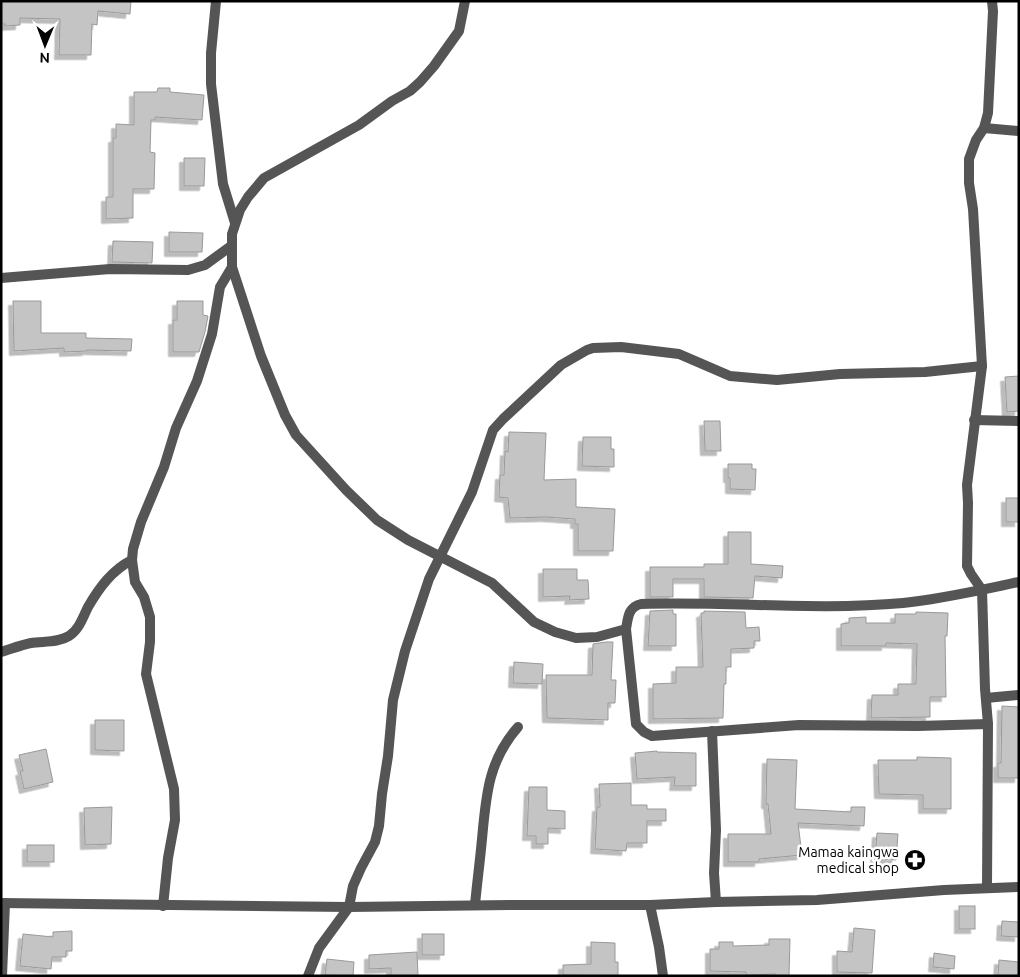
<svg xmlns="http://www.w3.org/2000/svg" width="1020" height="977" font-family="Ubuntu,sans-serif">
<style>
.building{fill:#c4c4c4;stroke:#999;filter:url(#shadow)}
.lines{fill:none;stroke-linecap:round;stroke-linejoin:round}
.minor{stroke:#555;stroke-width:10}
.labels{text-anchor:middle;stroke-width:5;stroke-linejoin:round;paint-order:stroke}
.poi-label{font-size:14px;fill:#000;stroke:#fff;text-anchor:end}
</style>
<defs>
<filter id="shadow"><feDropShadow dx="-4.5" dy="4.5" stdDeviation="0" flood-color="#0004"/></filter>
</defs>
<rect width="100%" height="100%" fill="#fff"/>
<g class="building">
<path d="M4 1H131L130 14 98 11 97 25 92 24 91 55H59L60 19 20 18V25L5 26V24H1V2Z"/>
<path d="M158 88H170V92L204 95 202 120 155 117V120H151L150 152 155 153 154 189H133V218L106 219V197H113V138H116V124L134 125V92H157Z"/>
<path d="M184 158H205L204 186H184Z"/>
<path d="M169 232 203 233 202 252H169Z"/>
<path d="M113 241 153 242 152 263 112 262Z"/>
<path d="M13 301H41V333H86V338L132 339 131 351 87 350V351L64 352V348L14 351Z"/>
<path d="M177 301H203V315L208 316 205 332 199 352H173V320H177Z"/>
<path d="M1019 376V411L1007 412 1005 377Z"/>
<path d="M704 421H720L721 451H705Z"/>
<path d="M509 432 546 433 544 480 576 479V507L615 509 613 551H578V524H575V519L546 517 510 518 508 498 499 497 500 475H504L505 451 508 452Z"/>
<path d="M583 437H611V449H614V467L582 466Z"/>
<path d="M728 464H752V469H756L755 490 730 489V478H728Z"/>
<rect x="1006" y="498" width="13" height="24"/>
<path d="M728 532H751V564L783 566 782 578 755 576 753 598 704 597V579H673V597H650V567H704V564H728Z"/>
<path d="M543 569H577V580H588L589 599 569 600 570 596 543 597Z"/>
<path d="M673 610V614H676V646H648L650 611Z"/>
<path d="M704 611 745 612 746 628 759 627 760 641H754V648L731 649V667H726V684H724L723 718 653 719V684L676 683V667H703L701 613H704Z"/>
<path d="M916 612 948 613 947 636H945L946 697H930V717L871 718 872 695H898V684H916L917 644 886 643V646H841V624L849 623V618L866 617V623H895V614H916Z"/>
<path d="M606 642H613L611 680H616L615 703H608V720L547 718 546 675H592L593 644Z"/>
<path d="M514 662 543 664 542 684 513 683Z"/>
<path d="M1002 706 1019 707V778H998V763H1001Z"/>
<path d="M95 720H124V751L95 750Z"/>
<path d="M46 749 53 782 24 789 20 771H23L19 755Z"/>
<path d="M657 751V752L696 753V786H674L675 777 637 779 635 753Z"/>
<path d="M917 757 951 758V809H923V795L879 794 878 760H917Z"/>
<path d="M767 759 797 760 795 809 851 812V807H865L864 826 798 823 802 855 759 859V862H728V834H771L768 804H766Z"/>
<path d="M631 783V805H647V809H666V821H647V843H627L626 851 595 849 597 807H600L599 784Z"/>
<path d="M529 787H547V810L565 811V829L548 828V844H536V836H527Z"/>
<path d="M112 807 111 844 85 845 84 808Z"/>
<path d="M877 833 898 834 896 860 875 859Z"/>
<rect x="27" y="845" width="27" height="17"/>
<rect x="959" y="906" width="16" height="23"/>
<path d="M1002 921 1019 922V937L1001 936Z"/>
<path d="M854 928 875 930 872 973 837 972V951L852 952Z"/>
<path d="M72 931V951H66V957H52L51 969 20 966 23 934 53 937V932Z"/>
<rect x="422" y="934" width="22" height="21"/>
<path d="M769 939H790L789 976H776V974L746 975V972L710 971V949H719V942H733V946L769 945Z"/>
<path d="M591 942 615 943V962H618V976L563 975V965L591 964Z"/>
<path d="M417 952 418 976H391V968L369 969V955Z"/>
<path d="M934 953 955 956 954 969 933 967Z"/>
<path d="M327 959 354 962 353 976 325 975Z"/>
<path d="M999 960 1019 962V976H998Z"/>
</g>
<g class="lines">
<g class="minor">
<path d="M216 1 211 53V84L223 184 235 223"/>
<path d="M984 128 1019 131"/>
<path d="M232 267 261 356 285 415 296 435 346 490 377 520 408 540 492 583 534 622 555 632 576 638 597 637 626 629C628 618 628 607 641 604 728 601 816 611 903 603 942 599 980 590 1019 582"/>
<path d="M1 278 110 269 188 270 205 265 231 246"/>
<path d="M974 420 1019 421"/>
<path d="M626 629 636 724 644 732 652 736 799 725 918 726 988 724"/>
<path d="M1 652C11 649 21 645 31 643 43 641 58 643 69 636 79 630 83 617 88 607 99 588 112 570 132 560"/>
<path d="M986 698 1019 695"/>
<path d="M712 731 716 830 714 873 716 902"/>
<path d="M987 888 988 724 985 689 982 590 971 574 967 566 968 503 967 485 982 366 973 209 969 183V159L976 140 984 128 988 113 993 11 992 1"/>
<path d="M1 903 349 907 512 905H650L716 902 817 900 944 890 1019 887"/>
<path d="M475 905C477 883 480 861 482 839 486 796 488 761 518 727"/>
<path d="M650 905 659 947 663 976"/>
<path d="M163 906 168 858 175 820 174 789 146 674 150 642V617L144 597 135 582 132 560 133 549 141 522 164 467 176 428 197 381 212 334 220 287 232 267V234L240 210 248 197 264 178 359 125 392 101 410 91 420 82 434 66 459 31 465 1"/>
<path d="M2 976 5 903"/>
<path d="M308 976 319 948 349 907 353 886 361 868 375 842 379 826 382 794 388 756 393 700 405 651 429 579 472 492 493 430 503 419 561 365 587 350 593 348 621 347 679 354 730 376 777 380 840 374 925 372 982 366"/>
</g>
</g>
<defs>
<g id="pharmacy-disc" transform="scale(1.125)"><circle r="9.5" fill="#000" stroke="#fff"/><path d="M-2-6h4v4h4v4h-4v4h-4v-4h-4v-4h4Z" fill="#fff"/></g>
</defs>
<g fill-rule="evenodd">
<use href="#pharmacy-disc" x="915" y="860"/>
</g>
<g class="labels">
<g class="poi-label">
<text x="899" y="857">Mamaa kaingwa<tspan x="899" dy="16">medical shop</tspan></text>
</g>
</g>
<rect width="1020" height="977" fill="none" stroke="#000000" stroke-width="5"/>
<g transform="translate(45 45) rotate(181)" stroke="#ffffff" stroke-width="4" paint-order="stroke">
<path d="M0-4L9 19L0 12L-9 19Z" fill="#000000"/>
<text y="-8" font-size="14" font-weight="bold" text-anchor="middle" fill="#000000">N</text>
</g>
</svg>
